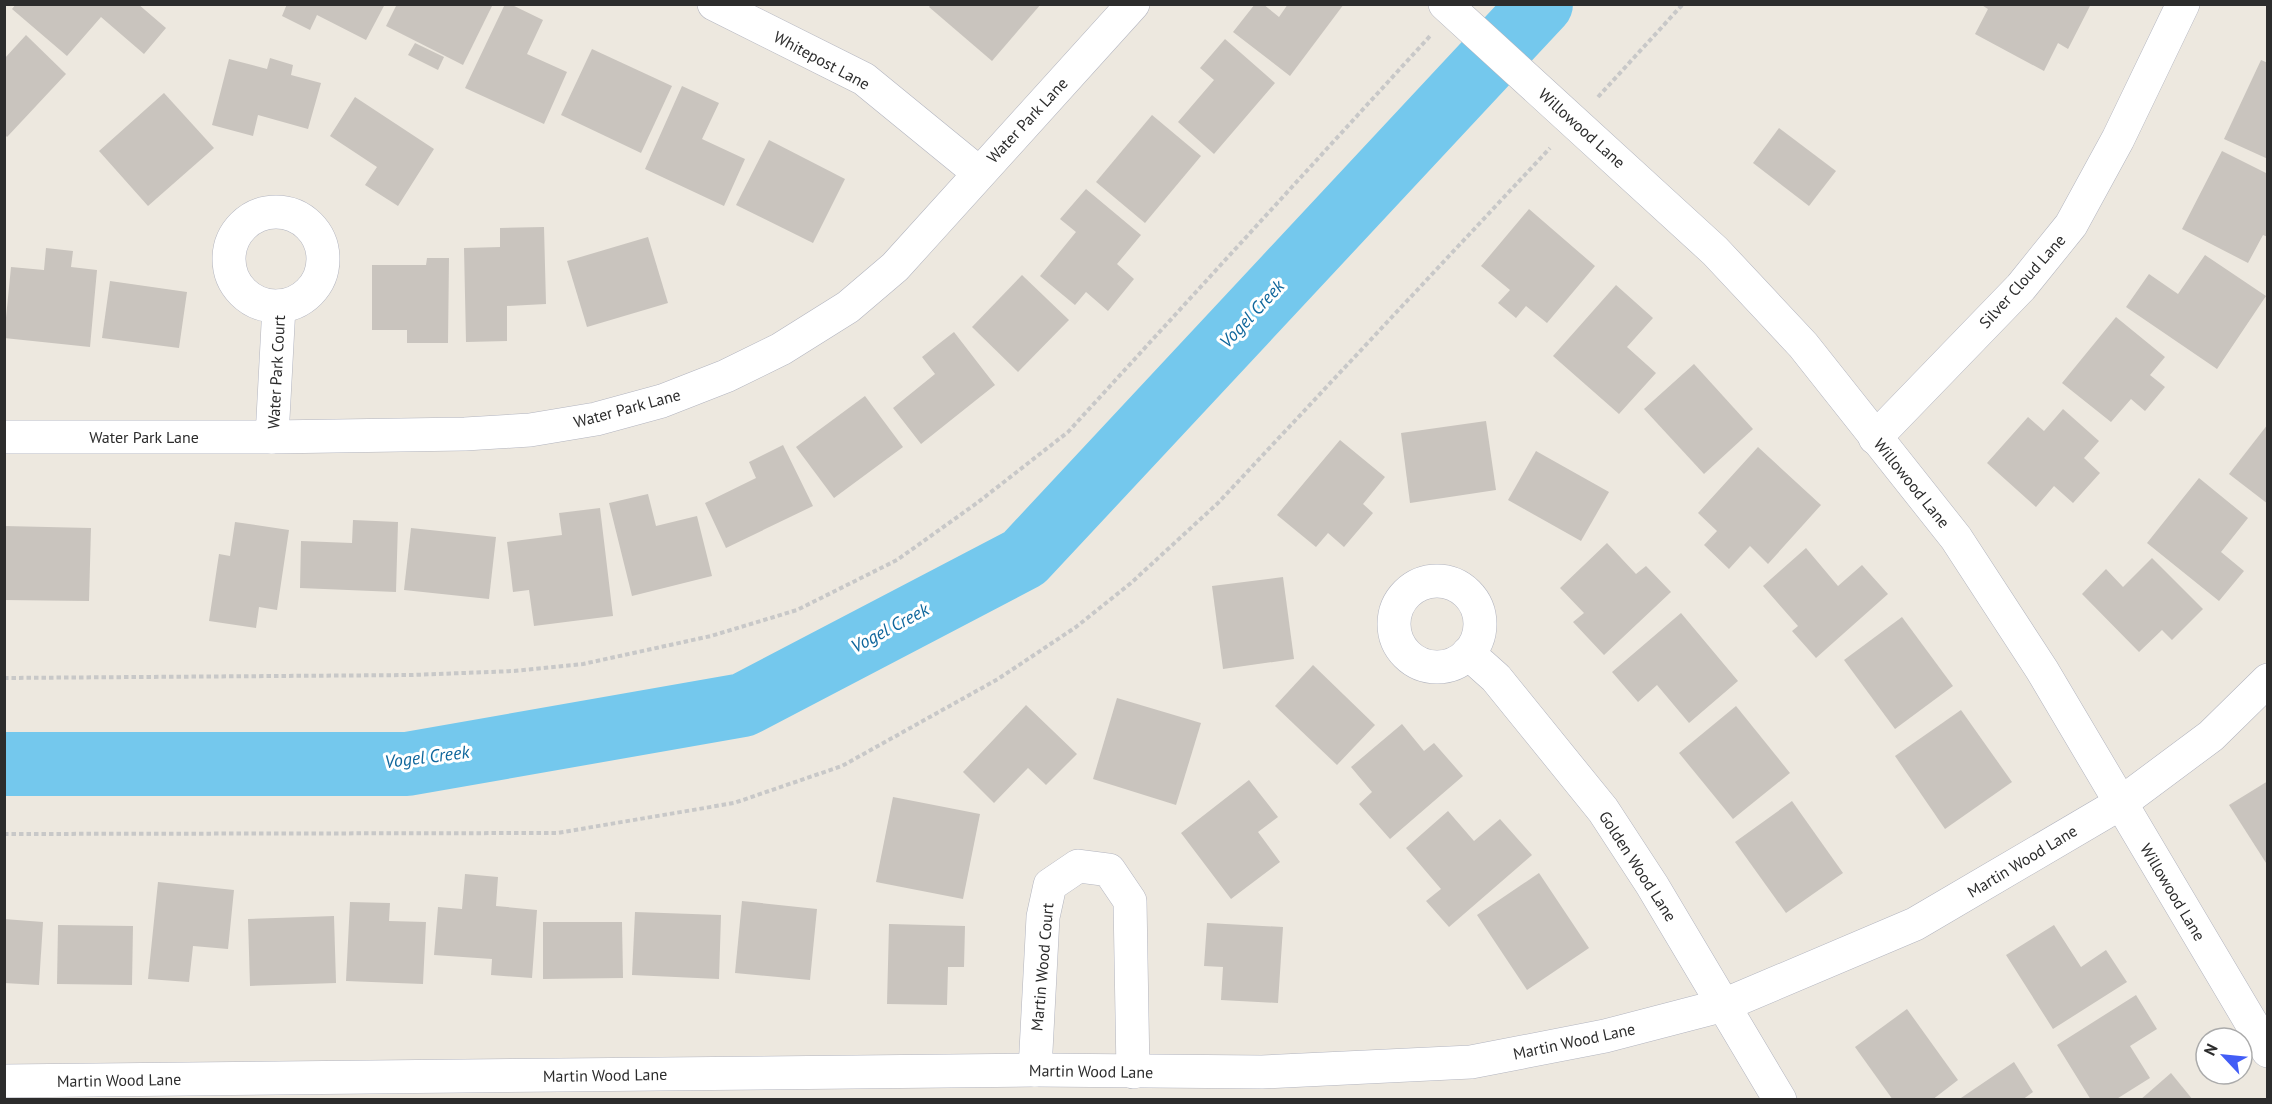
<svg xmlns="http://www.w3.org/2000/svg" width="2272" height="1104" font-family="'PT Sans',sans-serif">
<style>
.lines{fill:none;stroke-linecap:round;stroke-linejoin:round}
.river{stroke:#74c8ed;stroke-width:64}
.building{fill:#c9c4be}
.minor-casing{stroke:#b2b4bf;stroke-width:34}
.path{stroke:#c8c8c8;stroke-width:4;stroke-dasharray:4.5 3;stroke-linecap:butt}
.minor{stroke:#fff;stroke-width:33}
.labels{text-anchor:middle;stroke-width:6;stroke-linejoin:round;paint-order:stroke}
.street-label{font-size:16px;fill:#2c2c2c;stroke:#fff}
.water-label{font-size:18px;font-style:italic;fill:#10679c;stroke:#fff}
</style>
<rect width="100%" height="100%" fill="#ede8df"/>
<g class="lines">
<path class="river" d="M4 764H407L743 705 1024 558 1541 4"/>
</g>
<g class="building">
<path d="M16 4H138L166 28 144 54 101 17 67 56 12 9Z"/>
<path d="M287 4H385L366 40 317 15 310 30 282 16Z"/>
<path d="M397 4H493L463 65 386 26Z"/>
<path d="M505 4H510L543 20 527 54 567 72 544 124 465 88Z"/>
<path d="M931 4H1041L992 61 929 7Z"/>
<path d="M1255 4H1263L1279 17 1288 4H1344L1290 76 1233 32Z"/>
<path d="M1980 4H2091L2068 49 2058 43 2044 71 1975 34 1988 9Z"/>
<path d="M26 35 66 74 7 137 5 135V58Z"/>
<path d="M1225 39 1275 83 1214 154 1178 122 1214 80 1200 68Z"/>
<path d="M415 43 444 57 438 70 408 55Z"/>
<path d="M592 49 672 86 641 153 561 115Z"/>
<path d="M270 58 293 65 291 75 321 83 308 129 258 115 253 136 212 125 229 59 267 69Z"/>
<path d="M2261 60 2268 63V159L2224 139Z"/>
<path d="M682 86 719 103 702 139 745 159 724 206 645 169Z"/>
<path d="M164 93 214 148 148 206 99 151Z"/>
<path d="M355 97 434 149 398 206 365 185 377 167 330 136Z"/>
<path d="M1152 115 1201 156 1145 223 1096 182Z"/>
<path d="M1779 128 1836 171 1809 206 1753 163Z"/>
<path d="M769 140 845 179 813 243 736 205Z"/>
<path d="M2222 151 2268 174V237L2263 235 2248 263 2182 229Z"/>
<path d="M1086 189 1141 235 1117 264 1134 279 1108 311 1086 292 1075 305 1040 276 1076 232 1060 219Z"/>
<path d="M1529 209 1595 266 1547 323 1526 306 1516 318 1498 303 1510 290 1481 266Z"/>
<path d="M544 227 546 304 507 306V341L466 342 464 248 500 247V228Z"/>
<path d="M648 237 668 303 587 327 567 261Z"/>
<path d="M46 248 73 251 71 267 97 270 90 347 4 338 11 267 44 270Z"/>
<path d="M2205 255 2266 296 2217 369 2126 307 2149 274 2178 294Z"/>
<path d="M427 258H449L448 343H407V330H372V265H426Z"/>
<path d="M1022 275 1069 320 1018 372 972 327Z"/>
<path d="M110 281 187 292 179 348 102 338Z"/>
<path d="M1616 285 1653 318 1627 347 1656 373 1619 414 1553 356Z"/>
<path d="M2116 317 2165 357 2150 375 2165 387 2145 411 2131 399 2111 422 2062 383Z"/>
<path d="M954 332 995 385 921 444 893 408 935 374 922 357Z"/>
<path d="M1694 364 1753 429 1704 474 1644 409Z"/>
<path d="M865 396 903 447 834 498 796 447Z"/>
<path d="M2063 409 2099 441 2084 458 2100 473 2073 503 2054 486 2036 507 1987 463 2028 417 2044 431Z"/>
<path d="M1486 421 1496 490 1410 503 1401 433Z"/>
<path d="M2268 424V504L2229 474Z"/>
<path d="M1340 440 1385 477 1363 504 1373 513 1344 547 1328 533 1316 547 1277 515Z"/>
<path d="M783 445 813 506 726 548 705 503 756 478 749 462Z"/>
<path d="M1758 447 1821 505 1768 564 1750 546 1729 569 1704 545 1717 531 1698 513Z"/>
<path d="M1536 451 1609 492 1581 541 1508 500Z"/>
<path d="M2199 478 2248 518 2221 552 2244 571 2219 601 2147 543Z"/>
<path d="M648 494 656 526 697 516 712 576 632 596 609 503Z"/>
<path d="M600 508 613 616 534 626 529 590 513 592 507 542 562 535 559 513Z"/>
<path d="M353 520 398 522 396 592 300 588 301 541 352 543Z"/>
<path d="M235 522 289 530 277 610 259 607 256 628 209 621 219 554 230 556Z"/>
<path d="M4 526 91 528 89 601 4 600Z"/>
<path d="M411 528 496 537 489 599 404 590Z"/>
<path d="M1607 543 1636 574 1646 566 1671 592 1604 655 1573 622 1584 613 1560 588Z"/>
<path d="M1806 548 1838 586 1862 565 1888 594 1816 658 1792 631 1798 626 1763 586Z"/>
<path d="M2152 558 2203 609 2172 640 2162 630 2139 652 2082 594 2106 569 2123 587Z"/>
<path d="M1283 577 1294 659 1223 669 1212 586Z"/>
<path d="M1681 613 1738 681 1689 723 1657 685 1638 702 1612 672Z"/>
<path d="M1902 617 1953 686 1895 729 1844 660Z"/>
<path d="M1313 665 1375 725 1337 765 1275 706Z"/>
<path d="M1117 698 1201 723 1176 805 1093 779Z"/>
<path d="M1026 705 1077 754 1046 785 1028 768 994 803 963 772Z"/>
<path d="M1736 706 1790 773 1733 819 1679 753Z"/>
<path d="M1961 710 2012 782 1945 829 1895 756Z"/>
<path d="M1402 724 1424 751 1434 743 1463 776 1390 839 1359 804 1372 792 1351 767Z"/>
<path d="M1249 780 1278 817 1258 832 1280 862 1231 899 1181 833Z"/>
<path d="M2268 781V866L2229 805Z"/>
<path d="M893 797 980 814 963 899 876 882Z"/>
<path d="M1792 801 1843 873 1786 913 1735 842Z"/>
<path d="M1448 811 1474 841 1500 819 1532 855 1449 927 1426 901 1441 889 1406 848Z"/>
<path d="M1539 873 1589 948 1527 990 1477 915Z"/>
<path d="M465 874 498 877 496 906 537 910 532 978 491 975 492 959 434 955 438 907 462 909Z"/>
<path d="M158 882 234 890 228 949 193 946 189 982 148 979Z"/>
<path d="M742 901 817 909 810 980 735 973Z"/>
<path d="M350 902 390 903 389 921 426 922 423 984 346 981Z"/>
<path d="M635 912 721 915 719 979 632 975Z"/>
<path d="M334 916 336 983 250 986 248 919Z"/>
<path d="M4 919 43 922 39 985 4 983Z"/>
<path d="M543 922H622L623 978 543 979Z"/>
<path d="M1207 923 1283 927 1278 1003 1221 1000 1223 967 1204 966Z"/>
<path d="M889 924 965 926 964 967H948L947 1005 887 1004Z"/>
<path d="M58 925 133 926 132 985 57 984Z"/>
<path d="M2054 925 2081 967 2106 950 2127 982 2053 1029 2006 955Z"/>
<path d="M2136 995 2157 1029 2130 1046 2150 1078 2115 1100H2091L2057 1045Z"/>
<path d="M1907 1009 1958 1080 1932 1100H1893L1855 1047Z"/>
<path d="M2014 1062 2033 1092 2022 1100H1958Z"/>
<path d="M2171 1073 2193 1100H2140Z"/>
</g>
<g class="lines">
<g class="minor-casing">
<g id="minor">
<path d="M714 4 864 79 979 173"/>
<path d="M1445 4 1715 251 1803 345 1956 538 2042 670 2268 1051"/>
<circle cx="276" cy="259" r="47"/>
<path d="M4 437H272L465 434 530 430 596 419 662 401 726 376 781 349 848 307 895 267 1133 4"/>
<path d="M272 437 279 306"/>
<path d="M1875 438 2021 287 2071 225 2118 139 2183 4"/>
<circle cx="1437" cy="624" r="43"/>
<path d="M1468 653 1496 678 1603 810 1652 885 1780 1100"/>
<path d="M1035 1070 1043 917 1050 885 1078 866 1109 870 1130 901 1133 1072"/>
<path d="M4 1081 1035 1070 1262 1072 1471 1062 1605 1036 1724 1005 1915 924 2121 803 2211 736 2268 680"/>
</g>
</g>
<g class="path">
<path d="M1598 97 1683 4"/>
<path d="M4 678 412 675 514 671 583 664 711 636 797 610 897 560 977 503 1068 432 1430 36"/>
<path d="M4 834 557 833 734 803 842 766 998 679 1076 627 1131 583 1218 503 1550 148"/>
</g>
<use href="#minor" class="minor"/>
</g>
<g class="labels">
<g class="street-label">
<text transform="translate(822 60) rotate(28)" y="6">Whitepost Lane</text>
<text transform="translate(1027 120) rotate(-47)" y="6">Water Park Lane</text>
<text transform="translate(1582 128) rotate(42)" y="6">Willowood Lane</text>
<text transform="translate(2022 281) rotate(-48)" y="6">Silver Cloud Lane</text>
<text transform="translate(276 372) rotate(-87)" y="6">Water Park Court</text>
<text transform="translate(627 408) rotate(-15)" y="6">Water Park Lane</text>
<text x="144" y="443">Water Park Lane</text>
<text transform="translate(1912 483) rotate(51)" y="6">Willowood Lane</text>
<text transform="translate(2022 861) rotate(-31)" y="6">Martin Wood Lane</text>
<text transform="translate(1638 866) rotate(57)" y="6">Golden Wood Lane</text>
<text transform="translate(2173 892) rotate(59)" y="6">Willowood Lane</text>
<text transform="translate(1042 967) rotate(-85)" y="6">Martin Wood Court</text>
<text transform="translate(1574 1041) rotate(-12)" y="6">Martin Wood Lane</text>
<text transform="translate(1091 1071) rotate(1)" y="6">Martin Wood Lane</text>
<text transform="translate(605 1075) rotate(-1)" y="6">Martin Wood Lane</text>
<text transform="translate(119 1080) rotate(-1)" y="6">Martin Wood Lane</text>
</g>
<g class="water-label">
<text transform="translate(1252 314) rotate(-47)" y="6">Vogel Creek</text>
<text transform="translate(890 628) rotate(-28)" y="6">Vogel Creek</text>
<text transform="translate(427 757) rotate(-7)" y="6">Vogel Creek</text>
</g>
</g>
<rect width="2272" height="1104" fill="none" stroke="#2c2c2c" stroke-width="12"/>
<g transform="translate(2224 1056) rotate(296)"><circle r="28" fill="#ffffff" stroke="#ababab" stroke-width="1.5"/>
<path d="M0-4.5L10 22L0 15L-10 22Z" fill="#425df6"/>
<text y="-9" font-size="16" font-weight="bold" text-anchor="middle" fill="#2c2c2c">N</text>
</g>
</svg>
